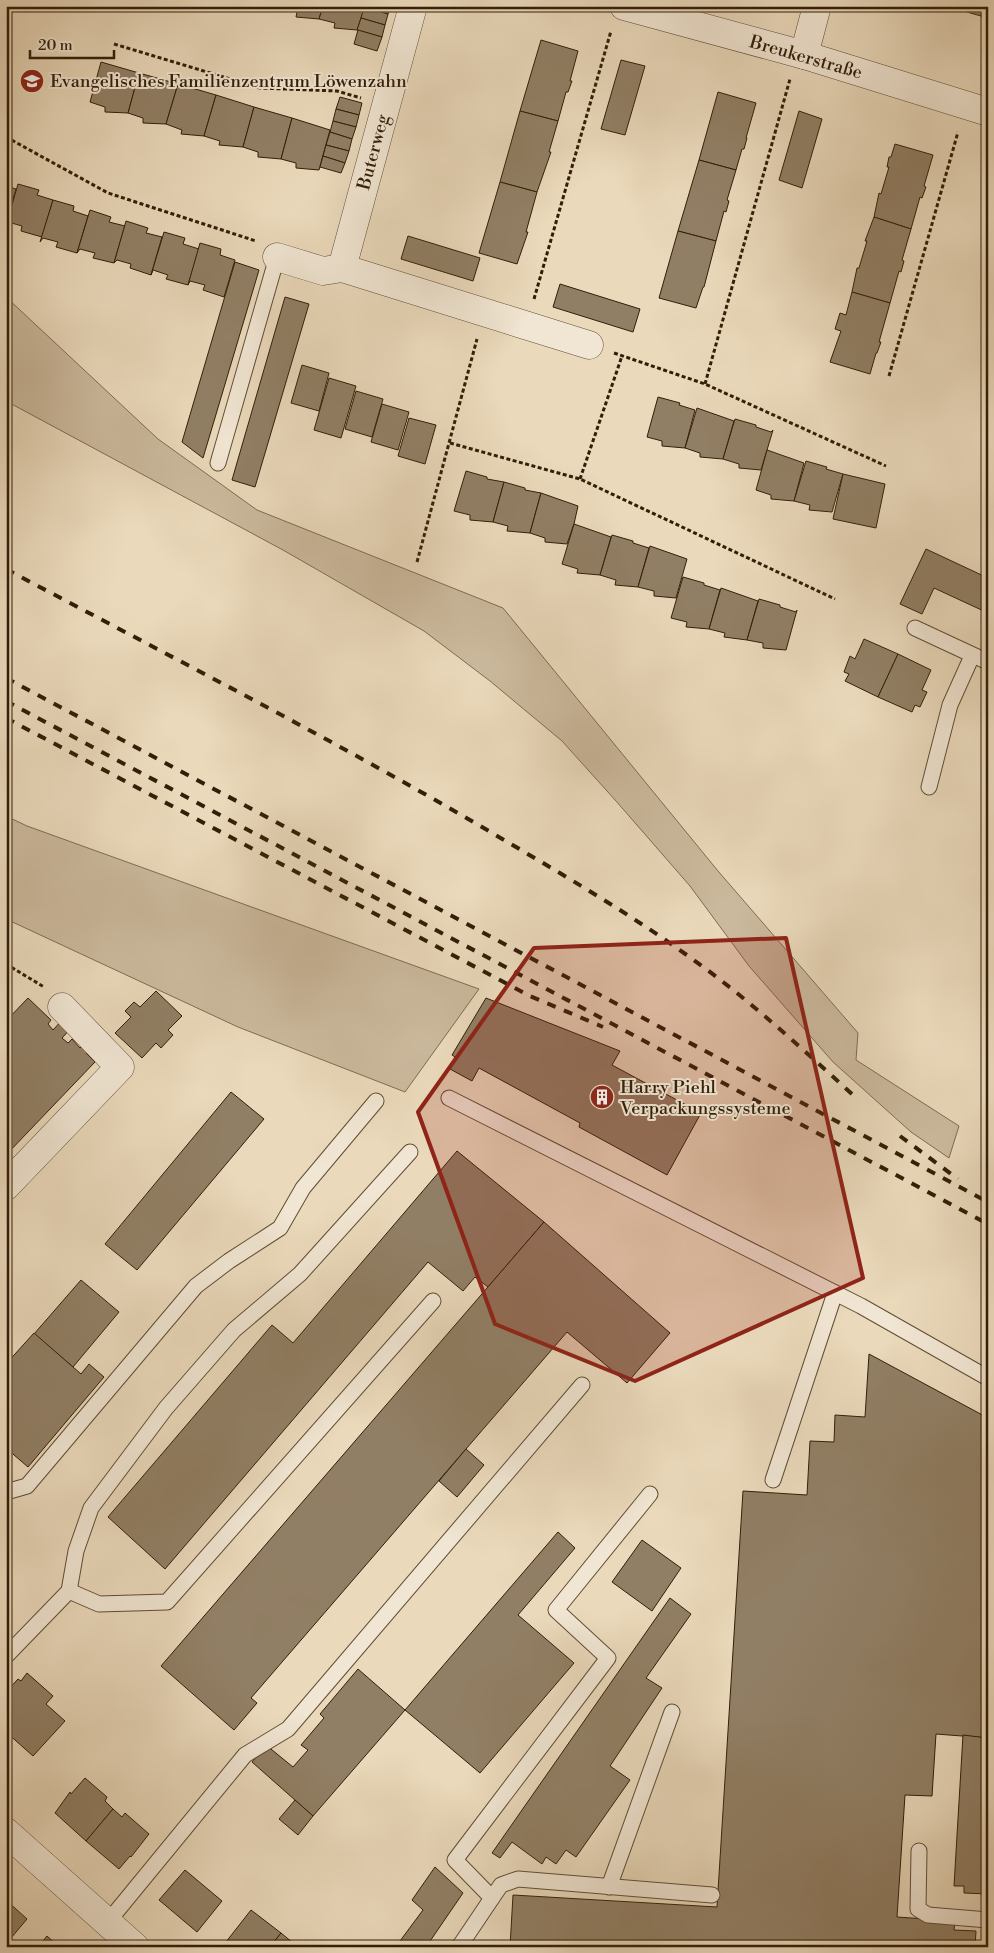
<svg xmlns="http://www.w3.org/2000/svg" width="994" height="1953" font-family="'Libre Bodoni',serif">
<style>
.green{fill:#cbb99d;stroke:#7e6c52}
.building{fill:#917f65;stroke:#311e08}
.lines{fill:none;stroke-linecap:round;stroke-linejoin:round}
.lane-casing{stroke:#5f4d35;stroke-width:17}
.street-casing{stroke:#5f4d35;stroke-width:29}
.path{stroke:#311e08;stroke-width:3;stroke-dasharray:4 2.5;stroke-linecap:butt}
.lane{stroke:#f1e6d3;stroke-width:15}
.street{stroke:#f1e6d3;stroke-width:28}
.rail{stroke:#311e08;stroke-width:4;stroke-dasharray:9 9;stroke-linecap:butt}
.marked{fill:#8f2418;fill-opacity:0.2;stroke:#8f2418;stroke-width:4;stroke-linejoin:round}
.labels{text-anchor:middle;stroke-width:4;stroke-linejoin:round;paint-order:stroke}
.street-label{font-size:18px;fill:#311e08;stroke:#f1e6d3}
.poi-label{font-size:18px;fill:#311e08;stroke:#f1e6d3;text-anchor:start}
</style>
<rect width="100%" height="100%" fill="#ead9bb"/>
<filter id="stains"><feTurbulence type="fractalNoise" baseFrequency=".004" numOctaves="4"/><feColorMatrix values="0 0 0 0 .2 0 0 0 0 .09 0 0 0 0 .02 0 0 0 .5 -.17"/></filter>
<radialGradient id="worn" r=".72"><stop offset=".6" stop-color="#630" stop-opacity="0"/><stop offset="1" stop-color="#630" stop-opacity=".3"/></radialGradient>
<g class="green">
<path d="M6 297 158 439 257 510 503 608 718 871 858 1033 856 1060 959 1126 949 1158 911 1132 833 1062 749 966 690 886 616 801 562 741 490 681 424 631 283 550 6 401Z"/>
<path d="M6 816 27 826 479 989 405 1092 238 1027 6 919Z"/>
</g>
<g class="building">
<path d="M282 6H323L319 19 296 17 297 12 282 8Z"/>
<path d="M323 6H365L357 30 334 28 335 23 319 19Z"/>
<path d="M365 6H391L388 14Z"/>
<path d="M944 6H988V18L953 8Z"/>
<path d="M364 7 388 14 385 25 361 18Z"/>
<path d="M361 18 385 25 382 37 357 30Z"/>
<path d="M358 30 382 37 377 51 354 44Z"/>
<path d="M541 40 578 51 570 81H572L568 92H566L558 121 520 111Z"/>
<path d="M621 60 645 66 625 135 601 129Z"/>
<path d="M101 62 139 73 128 113 105 112V107L90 102Z"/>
<path d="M139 73 178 84 166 124 143 123V118L128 113Z"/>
<path d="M178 84 216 95 204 136 181 134 182 130 166 124Z"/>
<path d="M718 92 756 103 746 138H747L744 149H742L736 170 699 160Z"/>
<path d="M216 95 254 107 243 147 219 145 220 141 204 136Z"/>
<path d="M340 97 362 103 359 115 336 109Z"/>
<path d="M254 107 292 118 281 159 258 157V152L243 147Z"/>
<path d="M336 109 359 115 356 127 333 121Z"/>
<path d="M520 111 558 121 549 152H551L537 192 500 182Z"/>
<path d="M799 111 822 119 802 188 779 180Z"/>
<path d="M292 118 330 130 319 170 296 168V163L281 159Z"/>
<path d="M333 121 356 127 352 139 330 132Z"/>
<path d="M330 132 352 139 349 151 326 145Z"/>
<path d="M895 144 933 155 924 186 926 187 922 198 920 197 911 229 874 217 879 193 881 194 889 167H887L889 157H891Z"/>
<path d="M326 145 349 151 345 163 323 156Z"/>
<path d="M323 156 345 163 341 173 320 167Z"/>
<path d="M699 160 736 170 727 200 729 201 726 212 724 211 716 241 678 231Z"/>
<path d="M500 182 537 192 526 232H528L517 264 479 253Z"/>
<path d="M18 184 39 190 37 195 53 200 42 237 21 231 22 226 8 222 6 226Z"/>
<path d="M6 186 16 189 6 222Z"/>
<path d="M53 200 74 206 73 211 88 216 77 253 56 247 58 242 43 238 40 242Z"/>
<path d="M90 210 111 217 109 222 125 226 114 263 93 258 95 253 80 249 77 253Z"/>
<path d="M874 217 911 229 902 260 904 261 901 272 899 271 890 303 852 292 857 268H859L867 241H865Z"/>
<path d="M126 221 148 228 146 233 162 237 151 275 130 268 131 264 117 260 114 263Z"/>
<path d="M678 231 716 241 704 287H703L696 308 659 298Z"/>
<path d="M164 232 185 238 183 244 199 249 188 285 166 279 168 275 153 270 151 275Z"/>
<path d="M408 236 480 258 473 281 401 259Z"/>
<path d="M200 243 221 249 220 255 235 260 224 297 203 290 205 285 190 281 188 285Z"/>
<path d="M235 262 259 270 203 458 182 442Z"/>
<path d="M560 284 640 309 633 332 553 307Z"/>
<path d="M852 292 890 303 879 342H881L877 353H876L870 374 830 362 841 331 835 329 840 313 846 315Z"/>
<path d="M285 297 309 304 255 487 232 480Z"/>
<path d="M302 365 329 373 319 411 291 403Z"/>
<path d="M329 378 356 386 341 438 314 430Z"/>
<path d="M356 391 383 399 372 437 345 429Z"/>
<path d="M658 397 680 403 679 405 695 410 685 448 662 446V441L647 437Z"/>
<path d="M382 404 409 412 398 450 371 442Z"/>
<path d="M697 408 734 421 723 459 700 457V453L685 448Z"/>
<path d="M409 418 436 425 425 464 398 456Z"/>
<path d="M735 419 756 425V427L771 432 773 430 761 470 739 468V464L723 459Z"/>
<path d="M767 450 804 463 794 501 771 499V495L756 490Z"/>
<path d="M806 461 827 467 826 469 843 474 832 512 809 510 810 505 794 501Z"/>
<path d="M466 471 487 477V479L504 482 493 522 470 520V515L454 511Z"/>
<path d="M843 474 885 484 876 528 833 519Z"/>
<path d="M504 482 525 488V490L541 493 530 533 507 531 508 526 493 522Z"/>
<path d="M541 493 578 506 574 524 567 544 545 542V538L530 533Z"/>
<path d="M574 524 611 537 600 575 577 573 578 569 562 564Z"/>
<path d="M612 535 633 541V543L649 548 638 587 615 585 616 580 600 575Z"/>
<path d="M650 546 687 559 676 598 654 596V591L638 587Z"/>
<path d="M926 549 988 578V613L934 588 922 614 900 604Z"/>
<path d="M683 577 704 583V585L720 590 709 629 686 627 687 622 671 618Z"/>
<path d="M721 588 758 601 747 640 724 637 725 633 709 629Z"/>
<path d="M759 599 780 605V607L796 612 797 610 786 650 763 648V643L747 640Z"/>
<path d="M864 639 898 654 878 697 845 681 849 674 844 672 850 656 855 659Z"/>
<path d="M898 654 931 670 922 690 927 692 920 707 915 705 912 712 878 697Z"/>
<path d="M156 991 182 1016 168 1030 173 1035 161 1048 156 1043 142 1058 115 1033 131 1017 125 1011 134 1002 140 1007Z"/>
<path d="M28 998 51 1020 48 1024 53 1030 64 1018 73 1026 62 1038 68 1043 72 1039 80 1048 83 1044 89 1050 86 1053 95 1062 6 1155V1021Z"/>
<path d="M486 998 620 1051 612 1065 701 1113 667 1175 579 1127 580 1123 479 1068 472 1081 450 1069 455 1057 452 1055Z"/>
<path d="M231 1092 264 1119 137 1270 105 1244Z"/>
<path d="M457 1151 544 1222 488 1287 475 1277 463 1291 428 1262 165 1569 108 1517 272 1325 293 1343Z"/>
<path d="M544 1222 670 1333 627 1383 567 1332 251 1698 257 1703 234 1730 161 1666Z"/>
<path d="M81 1280 119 1312 73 1367 34 1334Z"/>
<path d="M34 1333 81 1374 89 1364 104 1377 28 1467 6 1448V1364Z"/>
<path d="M869 1354 988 1418V1738L936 1734 932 1796 905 1795 897 1917 955 1921 954 1930 976 1931 975 1947 898 1945V1947H510L513 1895 717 1907 743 1491 807 1495 810 1441 834 1442 835 1415 865 1417Z"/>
<path d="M466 1449 484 1465 457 1497 439 1481Z"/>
<path d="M558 1532 575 1548 518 1615 574 1663 480 1773 405 1710Z"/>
<path d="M642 1540 681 1568 652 1611 612 1582Z"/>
<path d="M670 1598 691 1614 646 1678 662 1688 610 1766 630 1780 576 1857 566 1850 556 1864 546 1857 542 1864 512 1842 500 1858 492 1853Z"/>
<path d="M358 1669 405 1710 313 1816 252 1762 266 1745 293 1767 308 1750 301 1745 324 1718 320 1714Z"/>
<path d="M27 1673 53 1696 46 1704 65 1721 33 1756 6 1732V1692L18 1679 21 1681Z"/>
<path d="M963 1735 988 1738V1894L964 1893V1886H954Z"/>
<path d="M85 1778 107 1797 105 1801 113 1809 86 1841 55 1813 70 1792 71 1794Z"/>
<path d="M295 1800 313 1816 298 1835 279 1819Z"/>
<path d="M113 1809 122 1817 125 1813 149 1834 131 1857 130 1856 119 1869 86 1841Z"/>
<path d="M435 1867 463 1893 426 1947H408L400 1941 423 1910 412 1900Z"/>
<path d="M185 1870 222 1901 197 1932 159 1900Z"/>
<path d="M6 1900 27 1919 6 1944Z"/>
<path d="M251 1910 281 1933 270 1947H222Z"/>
<path d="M281 1933 298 1947H270Z"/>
<path d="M47 1936 59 1947H38Z"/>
</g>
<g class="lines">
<g class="lane-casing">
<g id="lane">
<path d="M218 463 277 257"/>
<path d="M915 628 988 662"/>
<path d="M929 787 950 705 972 656"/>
<path d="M449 1098 861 1306 988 1378"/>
<path d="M773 1480 835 1293"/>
<path d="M6 1492 27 1486 196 1286 229 1261 280 1228 303 1188 376 1101"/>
<path d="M69 1591 99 1604 167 1602 433 1301"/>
<path d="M6 1656 69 1591 76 1551 91 1508 166 1408 234 1330 300 1274 410 1152"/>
<path d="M919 1851 918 1909 928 1915 988 1920"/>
<path d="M609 1887 672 1712"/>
<path d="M492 1898 501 1885 518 1879 712 1895"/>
<path d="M107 1923 245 1755 288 1729 582 1385"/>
<path d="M459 1947 492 1898 455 1860 608 1658 556 1610 650 1494"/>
</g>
</g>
<g class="street-casing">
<g id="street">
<path d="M413 6 342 268 589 345"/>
<path d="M624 6 804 55 988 112"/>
<path d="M804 55 817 6"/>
<path d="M277 257 323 271 342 268"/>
<path d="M6 1186 120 1067 62 1007"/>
<path d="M6 1832 135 1947"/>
</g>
</g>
<g class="path">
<path d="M114 44 260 88 337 91 361 98"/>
<path d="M6 137 108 193 256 241"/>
<path d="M534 299 611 31"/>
<path d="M614 353 705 384 886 466"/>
<path d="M889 376 958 132"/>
<path d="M705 384 790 79"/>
<path d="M450 443 580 479 835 599"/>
<path d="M580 479 622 356"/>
<path d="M417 562 477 339"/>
<path d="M6 964 44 987"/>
</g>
<use href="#lane" class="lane"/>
<use href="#street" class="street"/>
<g class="rail">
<path d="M6 569C173 658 342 744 504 840 579 884 655 929 723 982 768 1017 810 1056 852 1094"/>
<path d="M6 678 988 1202"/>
<path d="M6 701 988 1224"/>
<path d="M6 718 530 996 603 1027"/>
<path d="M900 1136 958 1179"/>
</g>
</g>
<path class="marked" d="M786 938 863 1278 635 1381 495 1324 418 1112 534 948Z"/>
<defs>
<g id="school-disc" transform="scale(1.25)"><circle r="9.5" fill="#8f2418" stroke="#f1e6d3"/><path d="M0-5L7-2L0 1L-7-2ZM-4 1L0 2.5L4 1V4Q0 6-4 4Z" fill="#fff"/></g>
<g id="building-disc" transform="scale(1.25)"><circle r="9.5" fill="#8f2418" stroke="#f1e6d3"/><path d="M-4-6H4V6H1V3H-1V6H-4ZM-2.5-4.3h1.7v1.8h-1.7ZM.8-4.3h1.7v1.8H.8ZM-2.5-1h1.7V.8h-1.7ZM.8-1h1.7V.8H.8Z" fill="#fff"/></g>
</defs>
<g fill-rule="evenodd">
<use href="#school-disc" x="32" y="81"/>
<use href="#building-disc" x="602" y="1097"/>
</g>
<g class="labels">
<g class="street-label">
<text transform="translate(806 57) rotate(16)" y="6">Breukerstraße</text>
<text transform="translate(373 152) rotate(-75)" y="6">Buterweg</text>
</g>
<g class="poi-label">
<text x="50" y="87">Evangelisches Familienzentrum Löwenzahn</text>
<text x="620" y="1093">Harry Piehl<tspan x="620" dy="21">Verpackungssysteme</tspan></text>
</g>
</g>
<rect width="994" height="1953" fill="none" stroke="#ead9bb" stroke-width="25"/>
<rect x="8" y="8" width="979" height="1938" fill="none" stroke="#311e08" stroke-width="2.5"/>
<rect x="12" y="12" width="969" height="1928" fill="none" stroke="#311e08"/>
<path d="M30 50v8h84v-8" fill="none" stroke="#311e08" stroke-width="2.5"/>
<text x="38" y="50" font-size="15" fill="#311e08" stroke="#f1e6d3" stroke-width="4" paint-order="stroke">20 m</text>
<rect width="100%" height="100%" filter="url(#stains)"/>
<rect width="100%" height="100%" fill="url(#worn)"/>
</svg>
